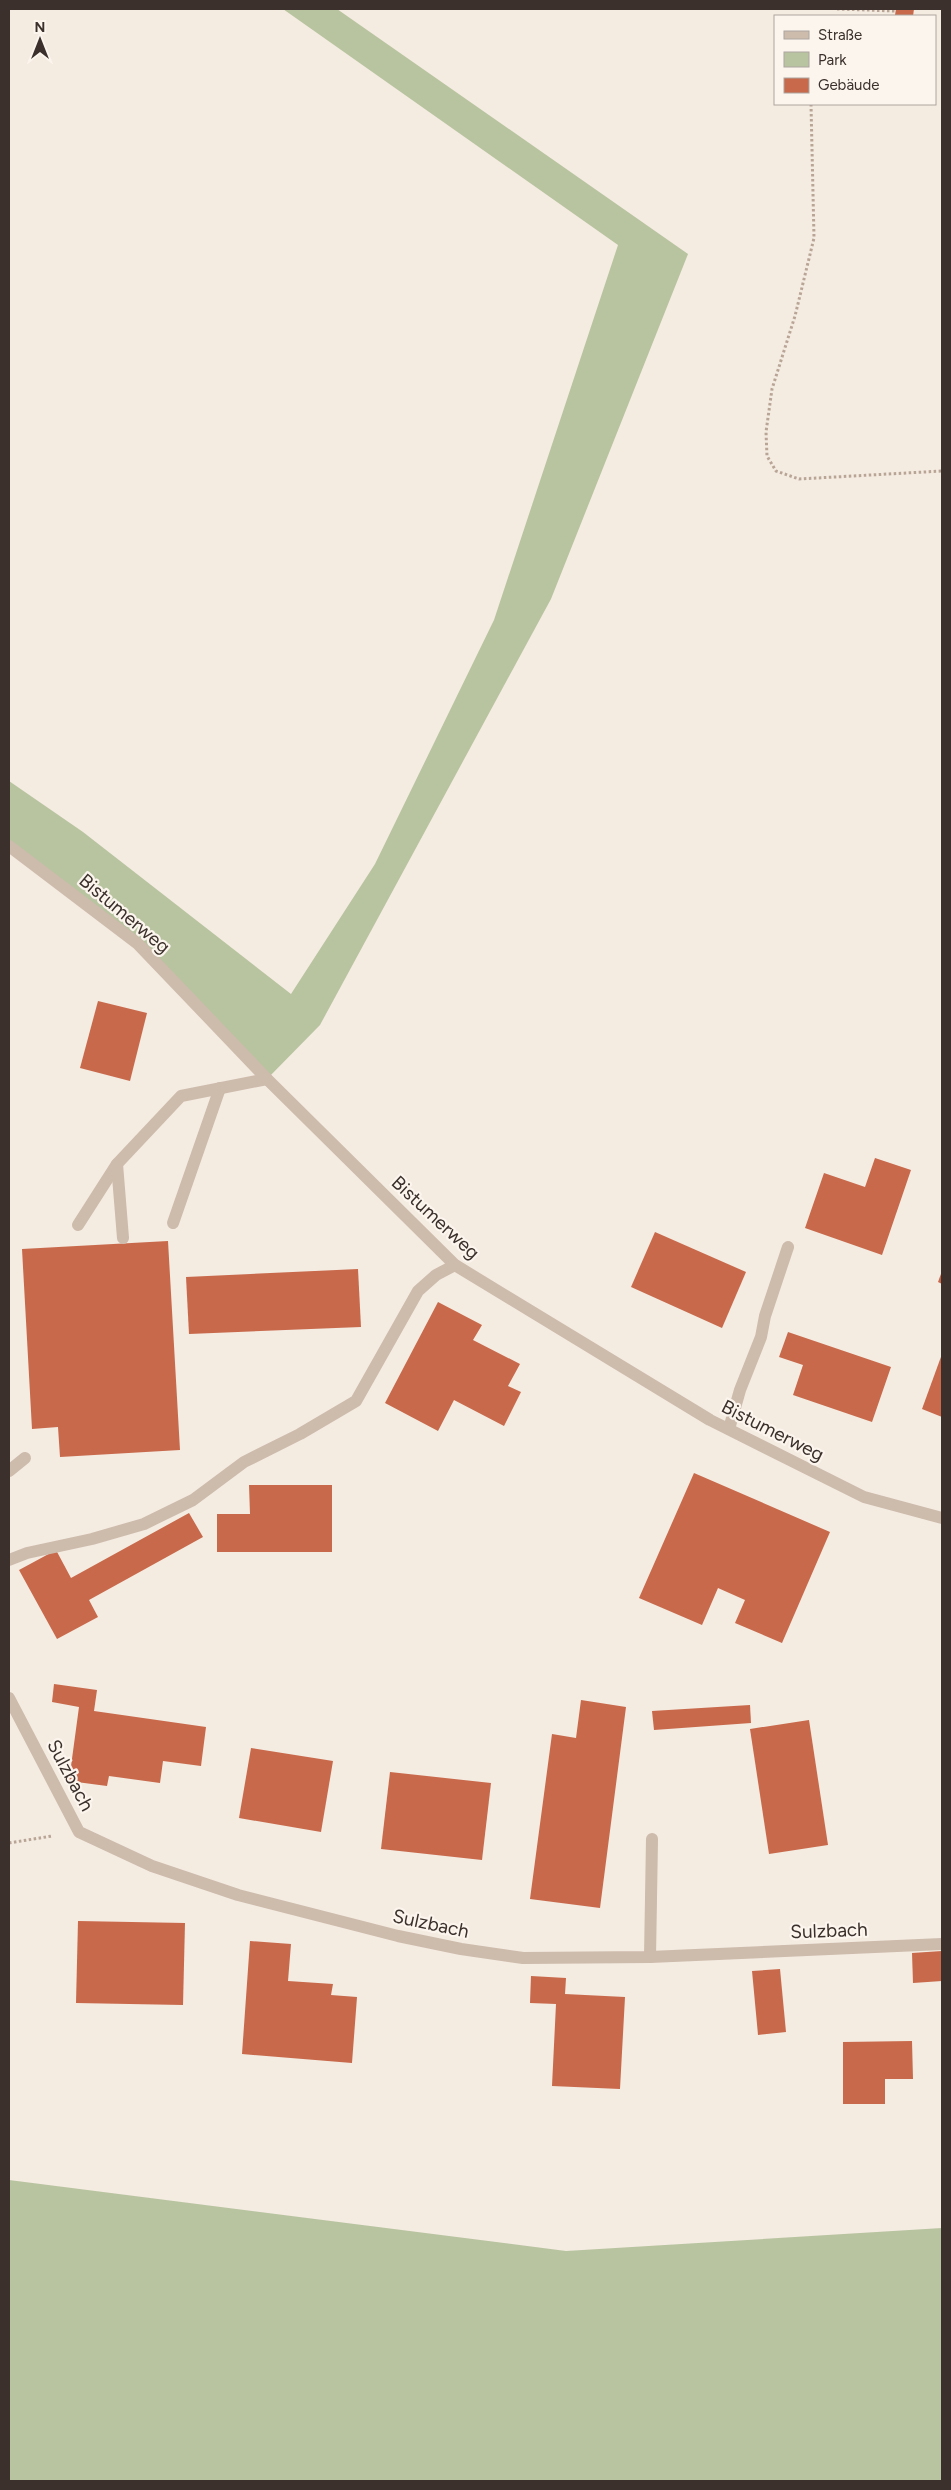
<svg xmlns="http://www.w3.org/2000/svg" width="951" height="2490" font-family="Figtree,sans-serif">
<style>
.green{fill:#b8c4a0}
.building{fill:#c8694b}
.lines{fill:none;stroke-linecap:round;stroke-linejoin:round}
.path{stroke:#b9a596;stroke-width:3;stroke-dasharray:2.5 2.5;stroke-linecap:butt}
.lane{stroke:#cdbbac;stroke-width:12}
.street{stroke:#cdbbac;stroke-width:12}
.labels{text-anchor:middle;stroke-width:4.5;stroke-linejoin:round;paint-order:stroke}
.street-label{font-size:19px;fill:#3b302b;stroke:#fbf5ee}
</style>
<rect width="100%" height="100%" fill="#f4ebe1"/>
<g class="green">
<path d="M283 9H337L688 254 551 599 320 1025 267 1079 138 944 9 846V781L83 832 291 994 375 864 494 620 618 245Z"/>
<path d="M9 2180 566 2251 942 2228V2481H9Z"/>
</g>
<g class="building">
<path d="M896 9H914L913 16 895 15Z"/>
<path d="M98 1001 147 1013 130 1081 80 1068Z"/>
<path d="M875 1158 911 1170 882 1255 805 1228 824 1173 865 1187Z"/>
<path d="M655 1232 746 1272 722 1328 631 1287Z"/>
<path d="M168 1241 180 1450 60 1457 58 1427 32 1429 22 1249Z"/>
<path d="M358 1269 361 1327 189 1334 186 1277Z"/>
<path d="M942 1271V1284L938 1282Z"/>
<path d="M438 1302 482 1325 473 1340 520 1364 508 1386 521 1392 504 1426 454 1400 438 1431 385 1403Z"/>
<path d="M788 1332 891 1367 872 1422 793 1395 803 1365 779 1357Z"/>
<path d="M942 1354V1417L922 1409Z"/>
<path d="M694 1473 830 1532 782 1643 735 1623 745 1600 718 1588 702 1625 639 1598Z"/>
<path d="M249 1485H332V1552H217V1514H250Z"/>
<path d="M189 1513 203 1537 89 1600 98 1617 57 1639 19 1570 56 1550 71 1578Z"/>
<path d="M54 1684 97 1690 94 1711 206 1727 201 1766 163 1761 160 1783 109 1776 107 1786 69 1781 79 1707 52 1702Z"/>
<path d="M581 1700 626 1707 600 1908 530 1899 552 1734 576 1738Z"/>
<path d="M750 1705 751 1723 654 1730 652 1711Z"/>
<path d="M809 1720 828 1845 769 1854 750 1729Z"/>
<path d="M251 1748 333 1761 321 1832 239 1818Z"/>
<path d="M390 1772 491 1783 482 1860 381 1849Z"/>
<path d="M78 1921 185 1923 183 2005 76 2003Z"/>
<path d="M250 1941 291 1944 288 1981 333 1984 331 1995 357 1997 352 2063 242 2054Z"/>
<path d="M942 1951V1981L913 1983 912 1953Z"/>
<path d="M780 1969 786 2032 758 2035 752 1971Z"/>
<path d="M531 1976 566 1978 565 1994 625 1997 620 2089 552 2086 556 2004 530 2003Z"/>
<path d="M912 2041 913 2079H885V2104H843V2042Z"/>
</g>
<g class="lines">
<g class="path">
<path d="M837 9 895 11"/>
<path d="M811 104 814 238 795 316 772 389 766 432 767 456 776 471 799 479 942 471"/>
<path d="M9 1843 52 1836"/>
</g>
<g class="lane">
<path d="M173 1223 220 1088"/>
<path d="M78 1225 117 1164"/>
<path d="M123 1238 117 1164 181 1096 267 1079"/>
<path d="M729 1429 740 1390 761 1337 765 1316 788 1247"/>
<path d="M9 1471 25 1458"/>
<path d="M650 1957 652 1839"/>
</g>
<g class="street">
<path d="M9 846 138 944 267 1079 455 1265 710 1420 864 1497 942 1518"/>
<path d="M9 1560 27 1553 92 1539 144 1524 193 1500 244 1462 300 1434 356 1401 418 1291 436 1275 455 1265"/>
<path d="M9 1698 79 1832 152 1866 238 1895 398 1936 461 1949 523 1958 650 1957 942 1944"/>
</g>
</g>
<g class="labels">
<g class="street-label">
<text transform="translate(125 913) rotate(40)" y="7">Bistumerweg</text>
<text transform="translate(436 1217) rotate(43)" y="7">Bistumerweg</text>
<text transform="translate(773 1430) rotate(27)" y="7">Bistumerweg</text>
<text transform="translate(71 1775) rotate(62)" y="7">Sulzbach</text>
<text transform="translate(431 1923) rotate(12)" y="7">Sulzbach</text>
<text transform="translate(829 1930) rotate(-2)" y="7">Sulzbach</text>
</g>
</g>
<rect width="951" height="2490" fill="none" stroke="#3b302b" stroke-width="20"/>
<rect x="774" y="15" width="162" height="90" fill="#fbf5ee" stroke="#aea6a0"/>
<rect x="784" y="31" width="25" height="8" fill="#cdbbac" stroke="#aea6a0"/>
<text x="818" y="40" font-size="15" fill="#3b302b">Straße</text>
<rect x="784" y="52" width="25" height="15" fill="#b8c4a0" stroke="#aea6a0"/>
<text x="818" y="65" font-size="15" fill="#3b302b">Park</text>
<rect x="784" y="78" width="25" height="15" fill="#c8694b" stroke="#aea6a0"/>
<text x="818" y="90" font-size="15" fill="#3b302b">Gebäude</text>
<g transform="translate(40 40)" stroke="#fbf5ee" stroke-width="4" paint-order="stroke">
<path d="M0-4L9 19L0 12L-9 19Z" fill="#3b302b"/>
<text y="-8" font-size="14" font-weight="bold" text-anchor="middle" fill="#3b302b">N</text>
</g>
</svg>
